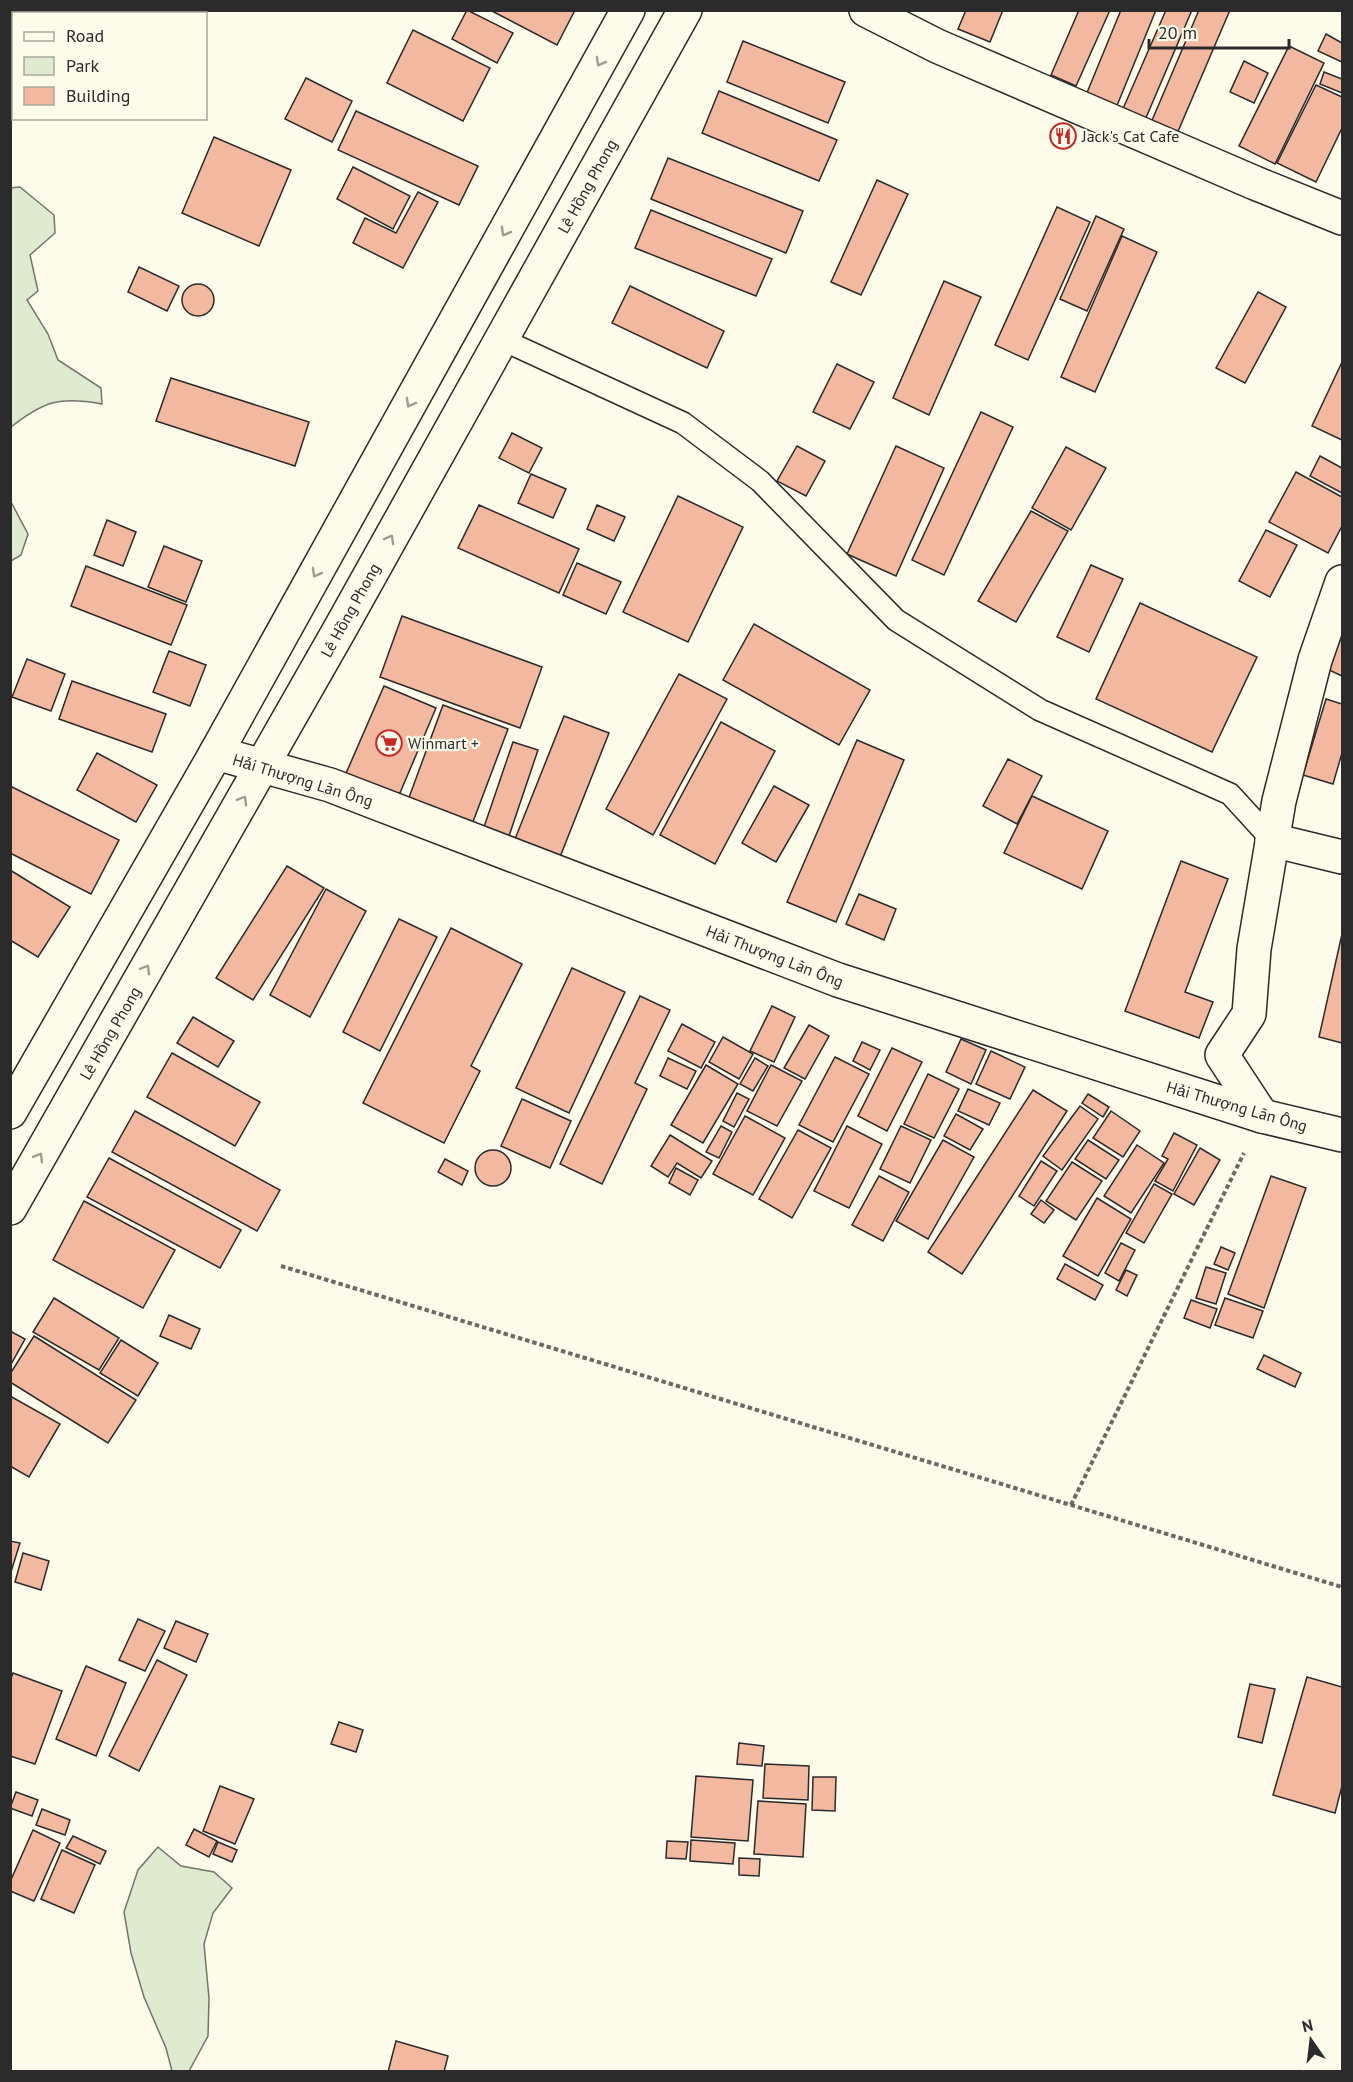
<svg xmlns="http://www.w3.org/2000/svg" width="1353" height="2082" font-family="'PT Sans',sans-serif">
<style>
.green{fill:#deebd1;stroke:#74746e;stroke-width:1.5}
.building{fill:#f2b8a0;stroke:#2b2b2b;stroke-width:1.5}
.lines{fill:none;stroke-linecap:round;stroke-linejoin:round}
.lane-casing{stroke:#2b2b2b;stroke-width:24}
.street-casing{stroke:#2b2b2b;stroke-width:36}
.secondary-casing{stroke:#2b2b2b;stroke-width:36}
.path{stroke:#6a6964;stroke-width:4;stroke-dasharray:4.5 3;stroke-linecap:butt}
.lane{stroke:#fdfbea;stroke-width:21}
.street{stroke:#fdfbea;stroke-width:33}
.secondary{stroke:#fdfbea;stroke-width:33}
.oneway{stroke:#9e9d94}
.labels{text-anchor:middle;stroke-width:4.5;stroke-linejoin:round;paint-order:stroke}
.poi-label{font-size:16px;fill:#2b2b2b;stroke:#fdfbea;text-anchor:start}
.street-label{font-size:16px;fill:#2b2b2b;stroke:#fdfbea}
</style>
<rect width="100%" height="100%" fill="#fdfbea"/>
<g class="green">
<path d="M20 187 54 215 55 233 30 255 38 291 27 300 48 334 58 360 101 388 102 404C60 396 44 401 11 427L10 188Z"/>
<path d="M11 502 28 534 21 555 11 561Z"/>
<path d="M158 1847 181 1866 214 1872 232 1888 213 1913 204 1944 209 1998 208 2036 189 2071H172L166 2048 144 1997 131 1953 124 1912 138 1870Z"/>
</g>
<g class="building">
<path d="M467 10 513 33 497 63 452 39Z"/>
<path d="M490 10H575L557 45Z"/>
<path d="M966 10H1003L990 42 958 29Z"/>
<path d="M1079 10H1110L1076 86 1051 75Z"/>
<path d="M1121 10H1156L1116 108 1086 95Z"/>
<path d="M1166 10H1192L1145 120 1122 111Z"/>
<path d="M1199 10H1230L1176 136 1150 125Z"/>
<path d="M413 30 490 68 463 121 387 83Z"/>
<path d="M1326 34 1342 43V62L1318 51Z"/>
<path d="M743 41 845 82 828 123 727 82Z"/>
<path d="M1289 46 1324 63 1275 164 1239 146Z"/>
<path d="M1244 61 1268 73 1254 103 1230 92Z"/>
<path d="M1324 72 1342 79V93L1320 84Z"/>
<path d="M306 78 352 101 332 142 285 119Z"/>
<path d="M1316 85 1342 97V128L1316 182 1277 163Z"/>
<path d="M719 91 837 140 819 181 702 133Z"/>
<path d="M356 111 478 166 459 205 338 150Z"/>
<path d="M214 137 291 170 259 246 182 213Z"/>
<path d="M668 158 803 211 786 253 651 199Z"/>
<path d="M353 167 410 196 393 229 337 199Z"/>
<path d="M877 180 908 194 861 295 831 282Z"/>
<path d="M418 192 438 202 403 268 353 243 365 218 396 233Z"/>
<path d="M1057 207 1090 222 1028 360 995 345Z"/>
<path d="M651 210 772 259 756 296 635 248Z"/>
<path d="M1096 216 1124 229 1087 311 1060 299Z"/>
<path d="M1122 236 1157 252 1095 392 1061 377Z"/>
<path d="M139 267 179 286 167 311 128 292Z"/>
<path d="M944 281 981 297 929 415 893 398Z"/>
<circle cx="198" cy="300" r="16"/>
<path d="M630 286 724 331 707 368 612 323Z"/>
<path d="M1258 292 1286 307 1245 383 1216 368Z"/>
<path d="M1342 362V440L1312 426Z"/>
<path d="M837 364 874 382 850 429 813 412Z"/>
<path d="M171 378 309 422 295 466 156 421Z"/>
<path d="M981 412 1013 427 944 575 912 560Z"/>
<path d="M512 433 542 448 529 473 499 458Z"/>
<path d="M797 446 825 461 806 496 777 481Z"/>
<path d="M896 446 944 468 896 576 847 554Z"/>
<path d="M1066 447 1106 468 1071 530 1032 508Z"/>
<path d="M1320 456 1342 468V493L1310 476Z"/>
<path d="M1296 472 1342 497V526L1328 553 1269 522Z"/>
<path d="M531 474 566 489 553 518 518 503Z"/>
<path d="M678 496 743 527 688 642 623 612Z"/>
<path d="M479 505 579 549 559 593 458 548Z"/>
<path d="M597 505 625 517 614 541 587 529Z"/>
<path d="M1031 511 1068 531 1016 622 978 601Z"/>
<path d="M107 520 136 532 123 566 94 555Z"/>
<path d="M1266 530 1297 545 1270 597 1239 581Z"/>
<path d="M164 546 202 561 186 602 148 587Z"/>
<path d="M577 563 621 582 606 614 563 595Z"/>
<path d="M1091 565 1123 579 1089 652 1057 637Z"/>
<path d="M86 566 187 605 171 645 71 606Z"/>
<path d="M1140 603 1257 657 1212 752 1096 699Z"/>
<path d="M402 616 542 667 520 728 380 677Z"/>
<path d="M754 624 870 690 839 745 723 680Z"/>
<path d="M1342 636V676L1327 669Z"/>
<path d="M169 651 206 665 190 706 153 692Z"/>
<path d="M27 659 65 674 51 711 12 697Z"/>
<path d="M679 674 727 699 653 835 606 809Z"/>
<path d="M72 681 166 714 152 752 59 719Z"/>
<path d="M384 686 436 708 397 800 344 778Z"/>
<path d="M1326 699 1342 704V753L1333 784 1303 775Z"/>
<path d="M443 705 508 729 471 827 407 803Z"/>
<path d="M564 716 609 733 560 857 515 839Z"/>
<path d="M721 722 775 751 715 864 660 835Z"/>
<path d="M857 740 904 760 836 922 787 902Z"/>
<path d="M513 742 538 750 509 836 484 827Z"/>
<path d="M97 753 157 785 136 822 77 790Z"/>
<path d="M1008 759 1042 776 1017 824 983 806Z"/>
<path d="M10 786 119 840 91 894 10 853Z"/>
<path d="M774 786 809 805 776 862 742 843Z"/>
<path d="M1032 796 1108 831 1082 889 1004 853Z"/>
<path d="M1181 861 1228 879 1185 992 1213 1002 1199 1038 1125 1011Z"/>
<path d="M287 866 324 888 253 1000 216 978Z"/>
<path d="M10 870 70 907 38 957 10 940Z"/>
<path d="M326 889 366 911 310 1017 270 995Z"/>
<path d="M859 894 896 909 884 940 846 924Z"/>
<path d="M399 919 437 937 380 1051 343 1032Z"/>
<path d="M451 928 522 964 471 1066 480 1071 444 1143 363 1103Z"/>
<path d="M1342 934V1043L1319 1037Z"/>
<path d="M572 968 625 992 569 1113 516 1088Z"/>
<path d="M640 996 670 1010 635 1083 647 1089 602 1184 560 1164Z"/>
<path d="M772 1006 795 1017 774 1062 750 1051Z"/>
<path d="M193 1017 234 1041 218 1067 177 1043Z"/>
<path d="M682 1024 715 1042 701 1068 668 1051Z"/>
<path d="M809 1025 829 1036 805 1079 784 1068Z"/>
<path d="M723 1037 753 1054 739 1079 709 1062Z"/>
<path d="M961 1039 986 1050 971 1084 946 1072Z"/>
<path d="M862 1042 880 1050 870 1070 853 1061Z"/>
<path d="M892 1048 922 1062 887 1131 858 1116Z"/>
<path d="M991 1051 1025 1067 1010 1099 976 1084Z"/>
<path d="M172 1053 260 1102 235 1146 147 1097Z"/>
<path d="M835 1057 869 1074 833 1142 799 1125Z"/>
<path d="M668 1058 696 1071 687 1089 660 1076Z"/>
<path d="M755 1058 768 1066 753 1091 740 1084Z"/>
<path d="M706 1065 738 1084 703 1143 671 1125Z"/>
<path d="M771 1065 802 1081 777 1126 747 1111Z"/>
<path d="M928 1074 959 1089 934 1138 904 1124Z"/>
<path d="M968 1089 1000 1103 989 1125 958 1111Z"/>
<path d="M1033 1090 1067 1111 962 1274 928 1252Z"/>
<path d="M737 1093 749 1099 734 1127 723 1121Z"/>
<path d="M1088 1094 1109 1107 1103 1117 1082 1103Z"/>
<path d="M522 1099 571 1121 550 1168 501 1146Z"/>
<path d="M1080 1106 1098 1119 1062 1170 1043 1156Z"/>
<path d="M135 1111 280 1190 257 1231 112 1152Z"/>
<path d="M1111 1111 1140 1131 1123 1157 1093 1138Z"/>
<path d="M956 1114 983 1129 970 1150 944 1136Z"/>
<path d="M745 1116 785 1138 753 1195 713 1174Z"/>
<path d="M721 1126 732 1132 719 1158 706 1152Z"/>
<path d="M847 1126 882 1144 849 1208 814 1191Z"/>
<path d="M901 1126 931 1140 910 1183 880 1169Z"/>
<path d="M798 1130 831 1148 792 1218 759 1199Z"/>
<path d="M1174 1133 1197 1145 1173 1191 1155 1181 1168 1159 1162 1156Z"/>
<path d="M670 1135 712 1161 701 1178 677 1163 668 1177 651 1166Z"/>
<path d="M943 1140 974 1157 928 1239 896 1221Z"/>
<path d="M1088 1140 1119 1160 1106 1179 1075 1159Z"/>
<path d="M1137 1145 1164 1163 1131 1213 1104 1196Z"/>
<path d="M1200 1148 1220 1160 1194 1205 1174 1194Z"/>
<circle cx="493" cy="1168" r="18"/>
<path d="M109 1158 241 1230 220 1268 87 1197Z"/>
<path d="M445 1159 468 1171 462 1185 438 1172Z"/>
<path d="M1041 1161 1057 1171 1034 1206 1019 1196Z"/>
<path d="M1072 1162 1102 1181 1076 1220 1046 1201Z"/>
<path d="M676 1168 698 1180 690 1195 669 1183Z"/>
<path d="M879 1176 909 1192 883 1241 852 1225Z"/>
<path d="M1271 1176 1306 1188 1264 1308 1228 1294Z"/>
<path d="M1154 1184 1172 1194 1144 1243 1126 1233Z"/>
<path d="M1097 1198 1131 1219 1098 1276 1063 1256Z"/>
<path d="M1041 1200 1054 1210 1044 1223 1031 1214Z"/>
<path d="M84 1201 175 1250 143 1308 53 1260Z"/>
<path d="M1121 1243 1135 1250 1119 1281 1105 1273Z"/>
<path d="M1221 1247 1235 1253 1228 1270 1214 1264Z"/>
<path d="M1065 1264 1103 1285 1095 1300 1057 1279Z"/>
<path d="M1206 1267 1226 1273 1216 1304 1196 1298Z"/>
<path d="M1126 1270 1137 1275 1127 1296 1116 1290Z"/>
<path d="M54 1298 119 1338 99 1370 33 1332Z"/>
<path d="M1225 1298 1263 1311 1253 1338 1215 1325Z"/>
<path d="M1191 1300 1217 1309 1210 1328 1184 1318Z"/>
<path d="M169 1315 200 1329 191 1349 160 1336Z"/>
<path d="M10 1331 25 1339 10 1366Z"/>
<path d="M34 1336 136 1400 108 1443 10 1382V1374Z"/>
<path d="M121 1340 158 1363 138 1396 100 1373Z"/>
<path d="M1264 1355 1301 1373 1295 1387 1257 1369Z"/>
<path d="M10 1396 60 1424 29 1477 10 1466Z"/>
<path d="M10 1541 20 1543 10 1575Z"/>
<path d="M23 1553 49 1561 41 1590 15 1582Z"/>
<path d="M138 1619 165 1631 145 1671 119 1660Z"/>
<path d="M176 1621 208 1634 196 1662 164 1648Z"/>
<path d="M157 1660 187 1675 139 1771 109 1756Z"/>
<path d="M86 1666 126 1683 96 1756 56 1739Z"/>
<path d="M13 1673 62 1691 35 1764 10 1756V1681Z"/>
<path d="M1307 1677 1342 1687V1786L1335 1813 1273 1795Z"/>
<path d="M1250 1684 1275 1689 1262 1743 1238 1737Z"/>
<path d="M339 1722 363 1730 356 1752 331 1744Z"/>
<path d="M739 1743 764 1746 762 1766 737 1764Z"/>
<path d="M765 1764 809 1766 808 1800 763 1798Z"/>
<path d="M696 1776 753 1780 748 1841 691 1837Z"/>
<path d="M813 1777H836L835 1811 812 1810Z"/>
<path d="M220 1786 254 1799 235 1844 203 1831Z"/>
<path d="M16 1792 38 1800 32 1816 10 1808Z"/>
<path d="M758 1801 806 1804 803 1857 754 1854Z"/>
<path d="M42 1809 70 1820 65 1835 36 1825Z"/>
<path d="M194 1829 217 1841 209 1857 186 1845Z"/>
<path d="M33 1830 60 1843 34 1901 10 1891V1882Z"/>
<path d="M73 1836 106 1851 100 1864 66 1848Z"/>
<path d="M691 1840 735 1843 733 1864 690 1861Z"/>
<path d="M667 1841 688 1842 686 1859 666 1858Z"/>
<path d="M218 1842 237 1850 232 1862 213 1854Z"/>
<path d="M62 1850 95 1865 74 1913 41 1899Z"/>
<path d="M739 1858 760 1859 759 1876 739 1875Z"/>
<path d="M396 2041 448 2056 444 2072H388Z"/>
</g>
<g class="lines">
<g class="lane-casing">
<path id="lane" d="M501 339 683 423 760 481 896 620 1040 710 1230 794 1272 840"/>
</g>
<g class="street-casing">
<g id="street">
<path d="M866 10 937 46 1255 183 1342 218"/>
<path d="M216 753 330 785 838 980 1262 1116 1342 1135"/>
<path d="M1272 840 1342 857"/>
<path d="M1262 1116 1222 1055 1249 1014 1254 949 1279 801 1315 660 1342 582"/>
</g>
</g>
<g class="secondary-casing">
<g id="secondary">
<path d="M10 1112 216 753 628 10"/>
<path d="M10 1208 340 629 685 10"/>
</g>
</g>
<g class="path">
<path d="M281 1266 1342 1587"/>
<path d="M1071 1505 1244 1153"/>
</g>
<use href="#lane" class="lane"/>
<use href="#street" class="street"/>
<use href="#secondary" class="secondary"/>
</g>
<defs><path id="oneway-chevron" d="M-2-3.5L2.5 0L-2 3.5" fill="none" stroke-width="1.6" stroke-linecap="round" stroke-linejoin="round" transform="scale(1.5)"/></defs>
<g class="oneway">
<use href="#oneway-chevron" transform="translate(600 62) rotate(119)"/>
<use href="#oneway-chevron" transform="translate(505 232) rotate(119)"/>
<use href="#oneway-chevron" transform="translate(410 403) rotate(119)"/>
<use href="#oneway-chevron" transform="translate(390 539) rotate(-61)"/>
<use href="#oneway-chevron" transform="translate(316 573) rotate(119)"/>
<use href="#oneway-chevron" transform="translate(243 800) rotate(-60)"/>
<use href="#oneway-chevron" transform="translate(146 969) rotate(-60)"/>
<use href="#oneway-chevron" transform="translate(39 1157) rotate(-60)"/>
</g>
<defs>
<g id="restaurant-ring" transform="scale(1.35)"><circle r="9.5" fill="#fdfbea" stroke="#c62828" stroke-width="1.5"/><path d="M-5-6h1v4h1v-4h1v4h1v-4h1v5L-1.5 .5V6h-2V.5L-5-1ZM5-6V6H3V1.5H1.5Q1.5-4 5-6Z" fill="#c62828"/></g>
<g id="supermarket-ring" transform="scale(1.35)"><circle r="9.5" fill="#fdfbea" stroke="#c62828" stroke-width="1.5"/><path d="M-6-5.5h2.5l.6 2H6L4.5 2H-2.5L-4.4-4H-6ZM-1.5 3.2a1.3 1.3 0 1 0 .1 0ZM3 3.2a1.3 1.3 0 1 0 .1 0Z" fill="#c62828"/></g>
</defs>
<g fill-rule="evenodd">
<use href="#restaurant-ring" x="1063" y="136"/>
<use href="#supermarket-ring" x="389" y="743"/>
</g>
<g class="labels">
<g class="poi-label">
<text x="1082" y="142">Jack's Cat Cafe</text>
<text x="408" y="749">Winmart +</text>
</g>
<g class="street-label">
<text transform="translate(587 186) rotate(-61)" y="6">Lê Hồng Phong</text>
<text transform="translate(350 610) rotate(-61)" y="6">Lê Hồng Phong</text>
<text transform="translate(303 780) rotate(17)" y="6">Hải Thượng Lãn Ông</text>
<text transform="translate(775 956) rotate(21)" y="6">Hải Thượng Lãn Ông</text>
<text transform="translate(110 1033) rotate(-60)" y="6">Lê Hồng Phong</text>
<text transform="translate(1237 1106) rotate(16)" y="6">Hải Thượng Lãn Ông</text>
</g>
</g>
<rect width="1353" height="2082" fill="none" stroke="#2b2b2b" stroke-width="24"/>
<rect x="12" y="12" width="195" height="108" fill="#fdfbea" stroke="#a9a89e" stroke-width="1.5"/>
<rect x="24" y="32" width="30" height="9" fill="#fdfbea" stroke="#a9a89e" stroke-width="1.5"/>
<text x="66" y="42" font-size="18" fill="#2b2b2b">Road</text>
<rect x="24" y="57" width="30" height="18" fill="#deebd1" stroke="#a9a89e" stroke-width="1.5"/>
<text x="66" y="72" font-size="18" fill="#2b2b2b">Park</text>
<rect x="24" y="87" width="30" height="18" fill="#f2b8a0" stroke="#a9a89e" stroke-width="1.5"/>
<text x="66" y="102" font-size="18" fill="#2b2b2b">Building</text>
<g transform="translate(1311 2040) rotate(346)" stroke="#fdfbea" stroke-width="4.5" paint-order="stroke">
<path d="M0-4.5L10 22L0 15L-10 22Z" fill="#2b2b2b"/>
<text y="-9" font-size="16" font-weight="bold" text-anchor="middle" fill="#2b2b2b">N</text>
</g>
<path d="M1149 39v9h140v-9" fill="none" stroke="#2b2b2b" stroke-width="3"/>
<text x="1158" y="39" font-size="18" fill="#2b2b2b" stroke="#fdfbea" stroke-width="4.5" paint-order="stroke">20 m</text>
</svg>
